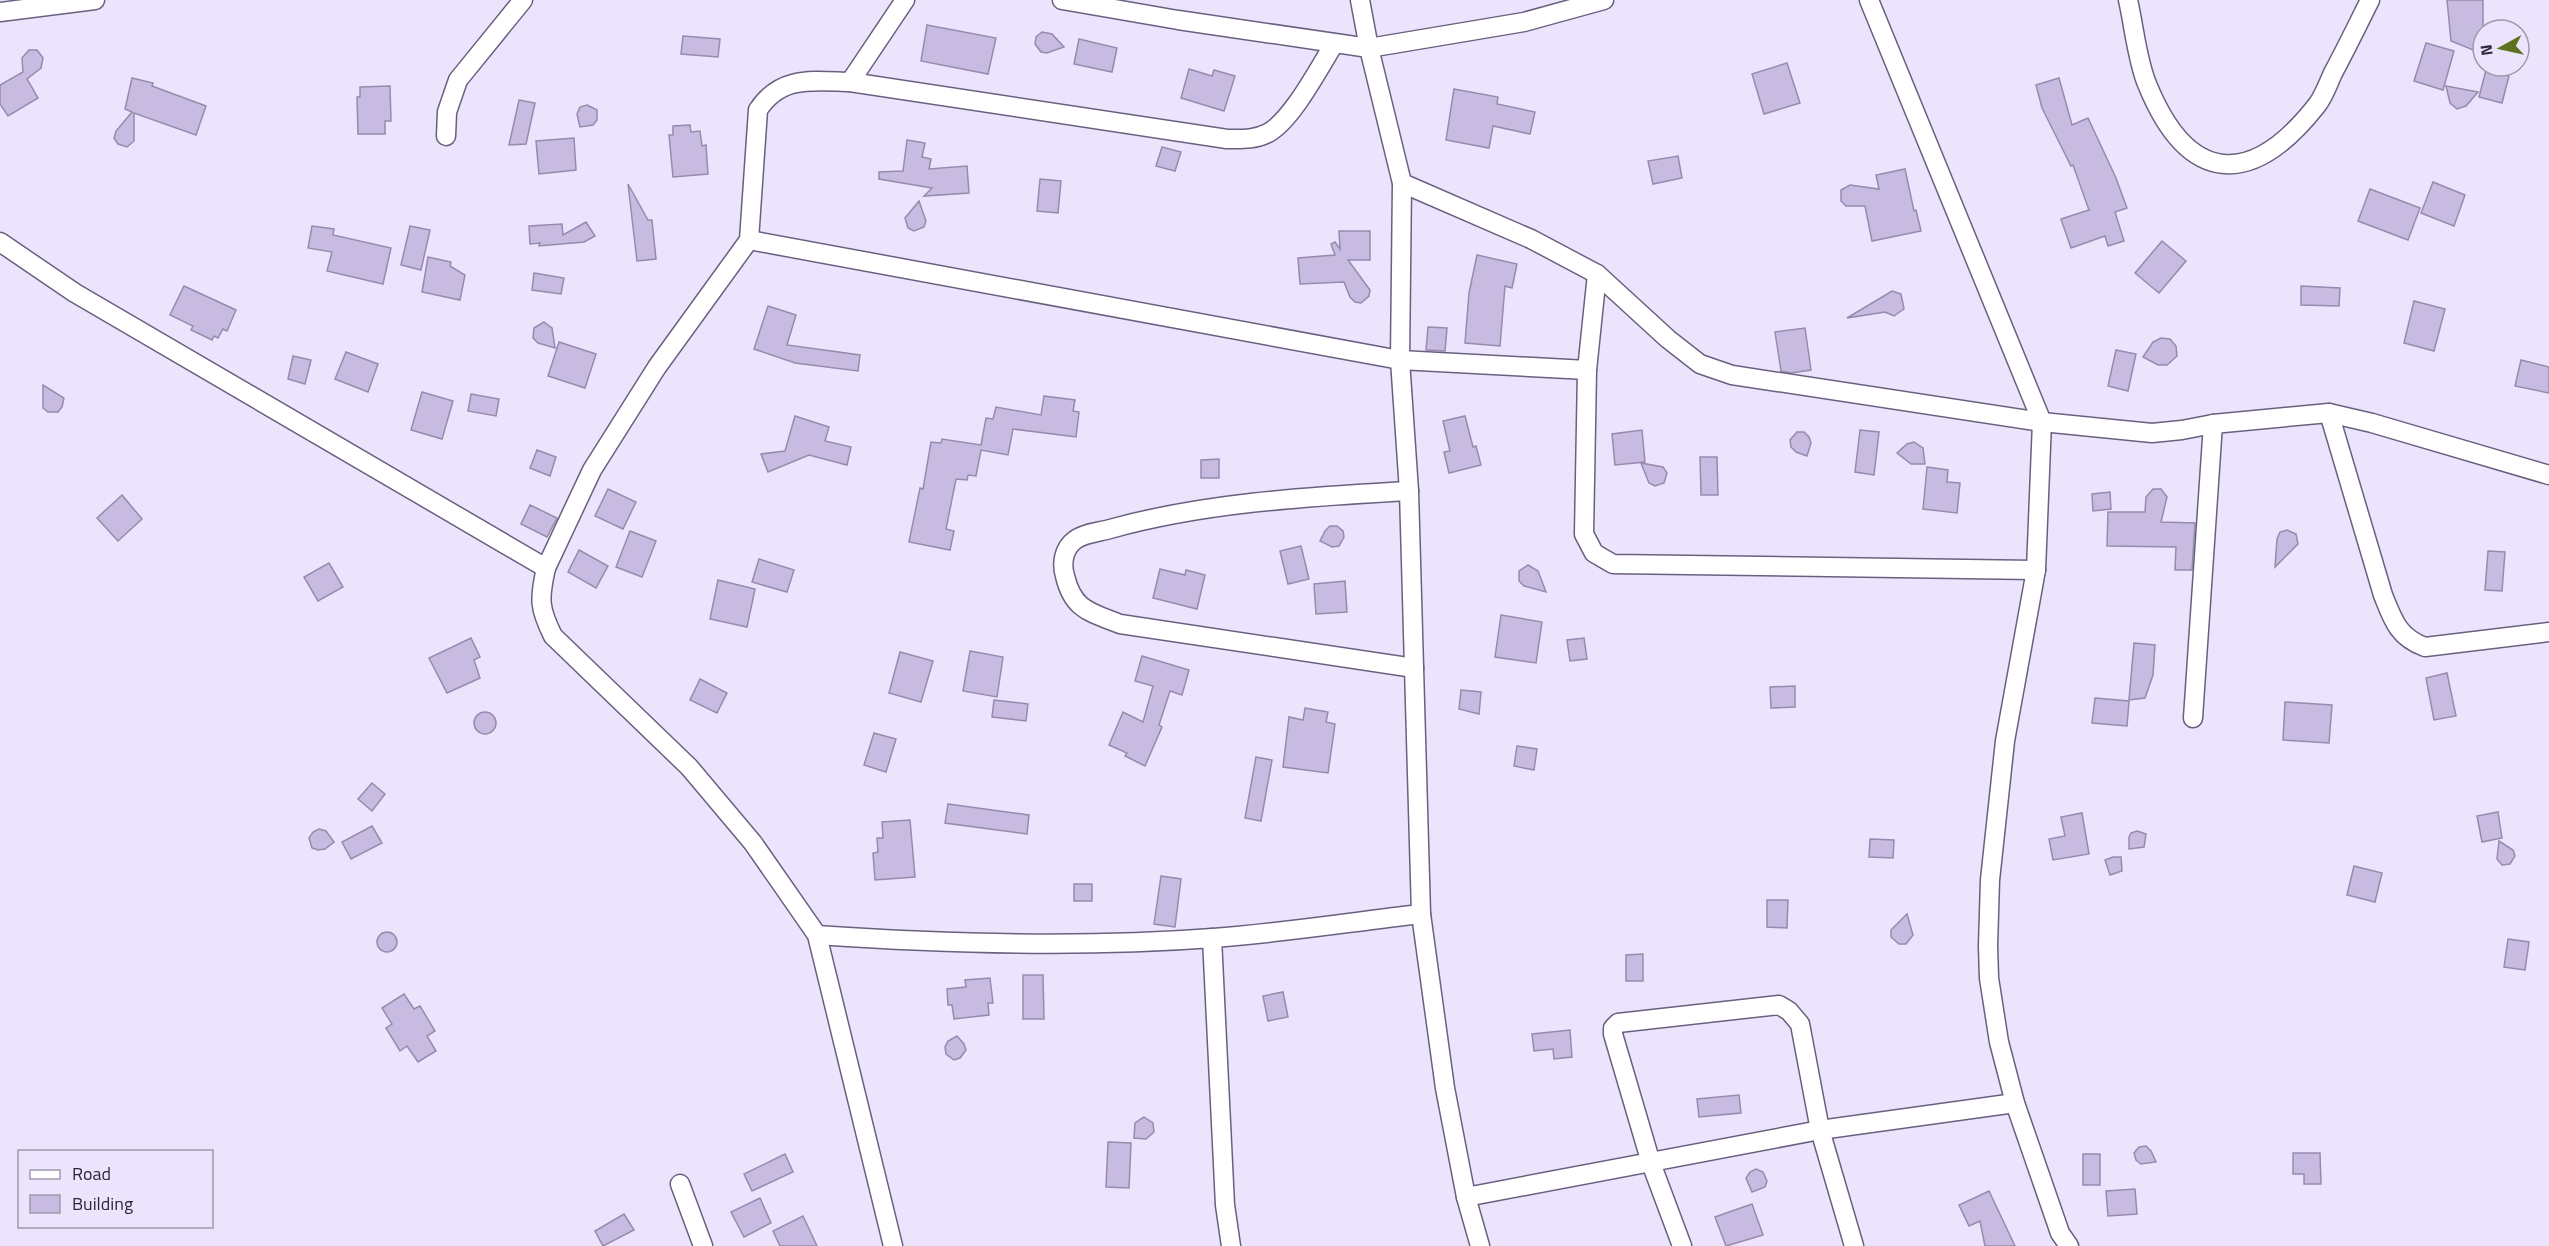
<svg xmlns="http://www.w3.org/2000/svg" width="2549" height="1246" font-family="'Titillium Web',sans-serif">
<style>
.building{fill:#c8bbe1;stroke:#978aae;stroke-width:1.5}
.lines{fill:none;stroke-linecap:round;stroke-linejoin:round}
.minor-casing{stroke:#6b5f80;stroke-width:21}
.minor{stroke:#fff;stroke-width:18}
</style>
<rect width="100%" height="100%" fill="#ece4fc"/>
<g class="building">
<path d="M2447 0H2483V54L2451 41Z"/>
<path d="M927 25 996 38 988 74 921 61Z"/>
<path d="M1042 32 1052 34 1064 47 1047 53 1041 52 1035 44 1036 37Z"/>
<path d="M683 36 720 39 718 57 681 54Z"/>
<path d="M1079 39 1117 48 1112 72 1074 64Z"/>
<path d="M2426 43 2454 51 2443 90 2414 81Z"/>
<path d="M29 50H37L43 58 41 68 27 79 38 98 8 116 0 104V85L23 72 22 58Z"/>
<path d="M1787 63 1800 103 1764 114 1752 74Z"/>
<path d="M1189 69 1212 76 1214 70 1235 76 1224 111 1181 98Z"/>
<path d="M2486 70 2509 76 2502 103 2479 97Z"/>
<path d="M132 78 153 83 152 86 206 106 196 135 134 113V141L127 147 118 144 114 138 116 131 132 112 125 109Z"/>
<path d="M2059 78 2072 125 2088 118 2116 178 2127 208 2115 212 2124 241 2108 246 2105 236 2071 248 2061 219 2089 210 2073 165 2071 166 2042 108 2036 85Z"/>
<path d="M390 86 391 121H385V134H358L357 97H360V87Z"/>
<path d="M2446 86 2478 92 2466 106 2457 109 2450 103Z"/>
<path d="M1454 89 1498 97 1497 104 1535 112 1530 134 1493 126 1489 148 1446 140Z"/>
<path d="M519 100 535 103 526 144 509 145Z"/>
<path d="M587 105 597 110V120L593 125 580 127 577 114 580 107Z"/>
<path d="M690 125 691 132 700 131 702 146 706 145 708 174 673 177 669 135H673V126Z"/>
<path d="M574 138 576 170 539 174 536 141Z"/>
<path d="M907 140 925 143 922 157 931 159 929 169 967 166 969 193 924 196 932 188 879 179V172L903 171Z"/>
<path d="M1162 147 1181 152 1175 171 1156 166Z"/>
<path d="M1678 156 1682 178 1653 184 1648 161Z"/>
<path d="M1905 169 1914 211 1916 210 1921 231 1872 241 1865 206H1846L1841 201V190L1850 185 1879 189 1876 175Z"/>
<path d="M1040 179 1061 181 1058 213 1037 211Z"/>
<path d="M2433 182 2465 195 2454 226 2421 213Z"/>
<path d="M628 184 648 220H652L656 259 637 261Z"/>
<path d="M2370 189 2420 208 2408 240 2358 221Z"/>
<path d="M919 201 926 221 924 227 914 231 908 228 905 218Z"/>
<path d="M586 222 595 236 584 242 539 246 540 243 530 244 529 226 562 224 563 235Z"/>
<path d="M312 226 334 229 333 235 391 248 383 284 327 271 332 252 308 248Z"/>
<path d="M410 226 430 230 421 270 401 265Z"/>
<path d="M1339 231H1370V260H1348L1370 290 1369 296 1361 303 1355 302 1350 297 1344 282 1300 284 1298 258 1335 255 1331 244 1335 242 1340 249Z"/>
<path d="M2162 241 2186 261 2159 293 2135 273Z"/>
<path d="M1477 255 1517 264 1512 288 1505 286 1500 346 1465 343 1469 293Z"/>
<path d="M428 257 451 262 450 266 465 275 460 300 422 292Z"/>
<path d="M534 273 564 278 561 294 532 290Z"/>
<path d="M184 286 236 310 227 331 223 329 218 338 214 336 212 340 191 330 193 326 170 315Z"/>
<path d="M2301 286 2340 288 2339 306 2301 305Z"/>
<path d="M1892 291 1901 294 1904 309 1894 316 1885 312 1847 318Z"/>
<path d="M2414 301 2445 309 2434 351 2404 343Z"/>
<path d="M768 306 796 315 787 345 860 355 858 371 795 363 754 349Z"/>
<path d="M544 322 552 328 555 348 538 343 533 338 534 328Z"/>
<path d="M1428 327 1447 328 1445 351 1426 350Z"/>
<path d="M1805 328 1811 370 1791 373 1781 371 1775 332Z"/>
<path d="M2161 338 2170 339 2176 346 2177 356 2167 365H2158L2143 357 2153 342Z"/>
<path d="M559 342 596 354 585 388 548 376Z"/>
<path d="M2116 350 2136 354 2128 391 2108 386Z"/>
<path d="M346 352 378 364 368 392 335 379Z"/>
<path d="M293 356 311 360 305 384 288 379Z"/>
<path d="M2521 360 2549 367V393L2515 386Z"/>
<path d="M43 385 64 398 62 407 58 412H48L43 408Z"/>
<path d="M422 392 453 401 442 439 411 430Z"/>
<path d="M471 394 499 399 496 416 468 411Z"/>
<path d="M1044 396 1075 400 1073 411 1079 412 1076 437 1013 429 1008 455 981 450 976 476 968 475 967 480 956 479 946 529 954 531 950 550 909 542 920 488 923 489 931 442 941 443 942 439 981 445 986 418 993 419 996 407 1041 415Z"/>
<path d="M795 416 829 427 825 441 851 447 847 465 809 455 768 472 761 454 785 451Z"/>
<path d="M1465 416 1473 447 1476 446 1481 465 1449 473 1444 452 1450 451 1443 421Z"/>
<path d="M1642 430 1645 462 1615 465 1612 434Z"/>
<path d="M1860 430 1879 432 1874 475 1855 472Z"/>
<path d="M1797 432H1804L1809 437 1811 443 1807 456 1796 452 1791 447 1790 440Z"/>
<path d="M1914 442 1923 448 1925 464H1911L1897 453 1907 444Z"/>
<path d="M537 450 556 457 550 476 530 468Z"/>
<path d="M1700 457H1717L1718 495H1701Z"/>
<path d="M1219 459V478H1201V460Z"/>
<path d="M1641 463 1663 467 1667 473 1664 483 1655 486 1649 483Z"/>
<path d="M1927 467 1948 470 1947 482 1960 483 1957 513 1923 509Z"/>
<path d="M608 489 636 502 623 529 595 516Z"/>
<path d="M2153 489H2161L2167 497 2161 522 2195 523 2192 570H2175L2176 547 2107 546 2108 512H2145L2146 497Z"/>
<path d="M2110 492 2111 509 2093 511 2092 494Z"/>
<path d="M122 495 142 519 118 541 97 518Z"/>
<path d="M530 505 557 518 547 537 521 524Z"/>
<path d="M1330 526H1337L1343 531 1344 537 1339 546 1332 547 1320 541 1325 531Z"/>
<path d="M2287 530 2296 534 2298 544 2275 567 2277 539 2280 532Z"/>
<path d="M630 531 656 541 642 577 616 567Z"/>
<path d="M1301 546 1309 579 1288 584 1280 551Z"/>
<path d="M579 550 608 566 596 588 568 572Z"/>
<path d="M2488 551 2505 552 2502 591 2485 590Z"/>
<path d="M759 559 794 570 787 592 752 582Z"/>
<path d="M329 563 343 587 318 601 304 577Z"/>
<path d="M1528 565 1538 571 1546 592 1524 586 1519 581V571Z"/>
<path d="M1160 569 1185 575 1186 570 1205 575 1197 609 1153 598Z"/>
<path d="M718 580 755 589 747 627 710 619Z"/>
<path d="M1345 581 1347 612 1316 614 1314 584Z"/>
<path d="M1501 615 1542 622 1536 663 1495 657Z"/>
<path d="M471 638 480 657 474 660 480 678 447 693 429 658Z"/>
<path d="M1584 638 1587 659 1570 661 1567 640Z"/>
<path d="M2134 643 2155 645 2153 675 2145 698 2129 700Z"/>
<path d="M970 651 1003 657 997 697 963 691Z"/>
<path d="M900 652 933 661 921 702 889 693Z"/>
<path d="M1142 656 1189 670 1182 695 1170 691 1159 725 1162 727 1145 766 1125 756 1127 753 1109 745 1123 712 1143 722 1153 686 1135 681Z"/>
<path d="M2447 673 2456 716 2434 720 2426 678Z"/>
<path d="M700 679 727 693 717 713 690 700Z"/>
<path d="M1795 686V707L1771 708 1770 687Z"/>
<path d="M1461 690 1481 692 1479 714 1459 709Z"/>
<path d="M2095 698 2129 701 2127 726 2092 723Z"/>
<path d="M994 700 1028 704 1026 721 992 717Z"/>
<path d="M2285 702 2332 705 2329 743 2283 740Z"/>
<path d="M1305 708 1328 712 1326 722 1335 724 1328 773 1283 767 1289 717 1303 720Z"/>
<circle cx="485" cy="723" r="11"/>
<path d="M874 733 896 739 886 772 864 765Z"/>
<path d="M1517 746 1537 749 1534 770 1514 766Z"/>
<path d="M1256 757 1272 760 1261 821 1245 818Z"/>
<path d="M372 783 385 794 372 811 358 799Z"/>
<path d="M948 804 1029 815 1027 834 945 823Z"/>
<path d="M2498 812 2502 838 2482 842 2477 816Z"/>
<path d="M2082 813 2089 854 2053 860 2049 839 2065 836 2061 817Z"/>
<path d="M910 820 915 877 875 880 873 853 878 852 877 838H883L882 822Z"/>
<path d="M372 826 382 843 351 859 342 842Z"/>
<path d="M319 829 326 831 334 842 325 849 318 850 312 848 309 838 313 832Z"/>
<path d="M2137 831 2146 834 2144 847 2129 849V837L2131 833Z"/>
<path d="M1870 839 1894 840 1893 858 1869 857Z"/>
<path d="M2499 841 2513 850 2515 856 2510 864 2502 865 2497 859Z"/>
<path d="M2113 857H2121L2122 871 2110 875 2105 860Z"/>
<path d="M2354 866 2382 873 2375 902 2347 895Z"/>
<path d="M1161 876 1181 879 1175 927 1154 924Z"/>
<rect x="1074" y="884" width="18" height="17"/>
<path d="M1767 900H1788L1787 928 1767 927Z"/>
<path d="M1907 914 1913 935 1906 944H1899L1891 937V930Z"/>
<circle cx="387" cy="942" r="10"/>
<path d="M2508 939 2529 942 2525 970 2504 967Z"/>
<path d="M1643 954V981H1626V955Z"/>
<path d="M1023 975H1043L1044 1019H1023Z"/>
<path d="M990 978 993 1003H988L989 1015 954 1019 952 1005H948L947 989 966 987 965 980Z"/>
<path d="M1283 992 1288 1017 1268 1021 1263 996Z"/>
<path d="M404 994 414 1009 420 1006 435 1031 427 1036 436 1051 418 1062 407 1046 400 1051 386 1028 392 1024 382 1008Z"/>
<path d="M1570 1030 1572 1057 1554 1059 1553 1049 1534 1051 1532 1034Z"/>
<path d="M957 1036 964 1044 966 1050 960 1058 954 1060 946 1054 945 1047 948 1041Z"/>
<path d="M1739 1095 1741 1113 1699 1117 1697 1099Z"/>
<path d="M1144 1117 1153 1123 1154 1132 1146 1139 1134 1138 1135 1123Z"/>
<path d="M1108 1142 1131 1143 1129 1188 1106 1187Z"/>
<path d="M2146 1146 2151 1151 2156 1162 2141 1164 2136 1160 2134 1153 2139 1147Z"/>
<path d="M2293 1153H2320L2321 1184H2304V1174H2293Z"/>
<path d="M785 1154 793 1172 752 1191 744 1174Z"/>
<rect x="2083" y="1154" width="17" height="31"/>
<path d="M1756 1169 1763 1172 1767 1181 1765 1187 1752 1192 1746 1178 1750 1172Z"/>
<path d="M2135 1189 2137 1214 2108 1216 2106 1191Z"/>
<path d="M1989 1191 2015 1246H1985L1980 1221 1969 1226 1959 1205Z"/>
<path d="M760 1198 771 1223 744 1237 731 1212Z"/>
<path d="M1752 1204 1763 1235 1726 1246 1715 1217Z"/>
<path d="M624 1214 634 1230 603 1246 595 1231Z"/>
<path d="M803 1216 817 1246H780L773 1231Z"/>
</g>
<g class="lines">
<g class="minor-casing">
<g id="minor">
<path d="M1062 0 1178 20 1369 48 1524 22 1604 0"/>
<path d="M1360 0 1369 48 1402 183 1400 360 1409 491 1421 914 1445 1088 1466 1197 1480 1246"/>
<path d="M1869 0 2042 422 2036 570 2005 741 1990 880 1988 946 1989 978 1999 1042 2015 1103 2060 1233 2069 1246"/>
<path d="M2128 0C2134 26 2137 60 2147 84 2188 185 2251 189 2317 105 2324 96 2328 84 2333 73 2346 49 2358 24 2370 0"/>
<path d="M0 12 95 0"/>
<path d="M850 82 905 0"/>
<path d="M446 136 447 112 458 80 523 0"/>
<path d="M1402 183 1531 239 1597 274 1668 339 1700 364 1732 375 2042 422 2152 433 2182 430 2213 424 2329 413 2383 595C2393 620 2398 637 2425 647L2549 632"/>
<path d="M749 240 1400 360 1587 370"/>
<path d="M0 242 75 293 546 568C539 599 539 608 553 636L689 767 753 843 817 935 893 1246"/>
<path d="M1597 274 1587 370 1584 534 1594 553 1613 564 2036 570"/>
<path d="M2329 413 2372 423 2549 475"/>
<path d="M1409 491C1309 497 1207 502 1110 529 1100 532 1084 533 1075 540 1064 548 1061 563 1065 576 1073 610 1090 612 1120 624L1414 668"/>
<path d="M546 568 592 470 657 367 749 240 758 110C781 75 813 81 850 82L1227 139C1241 139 1255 140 1268 133 1292 120 1319 68 1334 44"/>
<path d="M2193 718 2213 424"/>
<path d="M817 935C948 944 1081 948 1213 938 1282 933 1351 922 1421 914"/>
<path d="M1212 938 1225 1205 1231 1246"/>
<path d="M680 1184 703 1246"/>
<path d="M1466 1197 1820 1130 2015 1103"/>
<path d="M1682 1246 1651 1163 1613 1034V1028L1618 1023 1779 1005 1789 1011 1800 1024 1820 1130 1854 1246"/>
</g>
</g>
<use href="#minor" class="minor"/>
</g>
<rect x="18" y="1150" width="195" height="78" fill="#ece4fc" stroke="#a099ad" stroke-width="1.5"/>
<rect x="30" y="1170" width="30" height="9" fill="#ffffff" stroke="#a099ad" stroke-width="1.5"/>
<text x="72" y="1180" font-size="18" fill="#2d2837">Road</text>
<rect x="30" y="1195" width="30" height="18" fill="#c8bbe1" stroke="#a099ad" stroke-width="1.5"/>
<text x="72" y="1210" font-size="18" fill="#2d2837">Building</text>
<g transform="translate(2501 48) rotate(262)"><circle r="28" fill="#ece4fc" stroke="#a099ad" stroke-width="1.5"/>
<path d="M0-4.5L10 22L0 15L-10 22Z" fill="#5e711f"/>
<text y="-9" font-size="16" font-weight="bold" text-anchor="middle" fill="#2d2837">N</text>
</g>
</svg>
